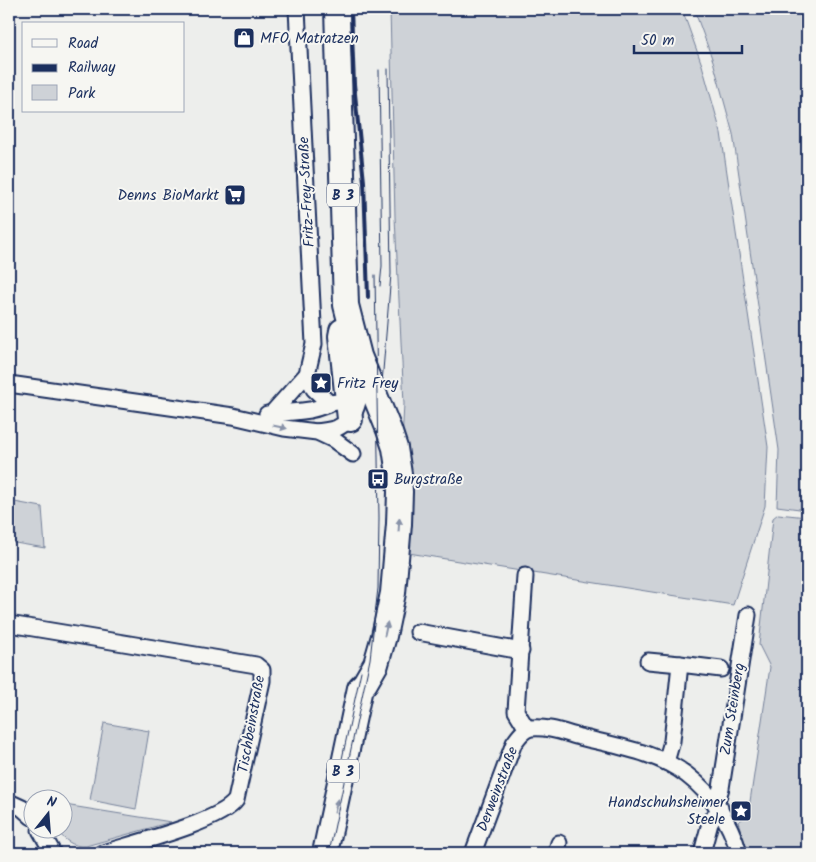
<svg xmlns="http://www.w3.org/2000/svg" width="816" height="862" font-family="Kalam,sans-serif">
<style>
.green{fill:#ced2d7;stroke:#74809a}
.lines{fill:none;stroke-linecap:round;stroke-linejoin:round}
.minor-casing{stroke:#1b2f5e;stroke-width:19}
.primary-casing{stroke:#1b2f5e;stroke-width:28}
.minor{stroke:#f6f6f2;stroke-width:15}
.primary{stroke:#f6f6f2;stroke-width:24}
.tram{stroke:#1b2f5e;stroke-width:1}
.rail{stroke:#1b2f5e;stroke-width:4}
.oneway{fill:#8892a8}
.labels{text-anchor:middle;stroke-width:4;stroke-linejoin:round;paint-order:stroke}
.shield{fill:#f6f6f2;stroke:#5d6b8a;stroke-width:1}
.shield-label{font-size:14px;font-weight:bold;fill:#1b2f5e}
.poi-label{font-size:15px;fill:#1b2f5e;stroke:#f6f6f2;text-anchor:start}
.street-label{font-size:15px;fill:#1b2f5e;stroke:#f6f6f2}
</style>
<rect width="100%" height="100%" fill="#edeeec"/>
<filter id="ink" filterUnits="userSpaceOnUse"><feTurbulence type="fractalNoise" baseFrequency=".02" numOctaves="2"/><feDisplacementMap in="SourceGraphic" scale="10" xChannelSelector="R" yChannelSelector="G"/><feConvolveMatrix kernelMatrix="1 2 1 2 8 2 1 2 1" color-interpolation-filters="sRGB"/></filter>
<g filter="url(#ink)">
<g class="green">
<path d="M390 9H682L702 65 721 133 768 447 765 506 733 605 396 551 404 404 395 217Z"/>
<path d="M694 9H807V510L777 506 779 450 733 134 713 61Z"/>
<path d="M9 501 42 507 45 548 9 542Z"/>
<path d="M778 514 807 517V853H748L738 822 748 815 770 667 759 645 773 518Z"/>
<path d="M104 723 149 731 136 809 90 800Z"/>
<path d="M63 804 71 806 171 822 86 846C72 847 65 840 56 830H62Z"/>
</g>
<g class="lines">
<g class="minor-casing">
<g id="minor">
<path d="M307 374 314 389 329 403"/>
<path d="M9 384 233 416 284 428 317 432 334 440 353 454"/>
<path d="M272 413 307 374 314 344 297 9"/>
<path d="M267 414C281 413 296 412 310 410 326 407 330 400 348 402"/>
<path d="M317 432C323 431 331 430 337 428 360 418 360 393 362 372"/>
<path d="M525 576 516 711 527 729"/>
<path d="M9 624 256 665 262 670V681L236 800C221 822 131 844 103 853"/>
<path d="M418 632 521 651"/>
<path d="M648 661 680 664"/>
<path d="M666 762 672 741 680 664 721 669"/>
<path d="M9 802 22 808 32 817"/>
<path d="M716 804 721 788 748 615"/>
<path d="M40 830 53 853"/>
<path d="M473 853 514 743C519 736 523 730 531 728 547 726 565 733 580 737 615 746 658 752 687 775 713 795 730 822 739 853"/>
<path d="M556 853 559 843"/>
<path d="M702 853 710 823 720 808"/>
</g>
</g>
<g class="primary-casing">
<g id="primary">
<path d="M342 331 341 336 350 419"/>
<path d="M325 853 360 688 365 683 376 664 384 636 393 593 399 524 400 492 399 474 395 448 389 430 359 356 346 305 337 9"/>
</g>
</g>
<use href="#minor" class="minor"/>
<use href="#primary" class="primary"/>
<g class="tram">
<path d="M379 70 382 266 380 286"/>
<path d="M382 383 391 274 388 69"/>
<path d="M342 759 361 671"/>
<path d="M329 853 370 659 378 588 379 518 375 275"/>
</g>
<path class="rail" d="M351 9 354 84 364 182 368 297"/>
</g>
<defs><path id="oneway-solid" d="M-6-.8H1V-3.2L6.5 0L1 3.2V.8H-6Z" transform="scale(1.25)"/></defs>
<g class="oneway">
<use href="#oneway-solid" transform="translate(280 427) rotate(12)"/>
<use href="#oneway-solid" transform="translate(399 525) rotate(-86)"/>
<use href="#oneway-solid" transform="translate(386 629) rotate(-78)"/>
<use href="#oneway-solid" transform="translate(336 806) rotate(-78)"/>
</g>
</g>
<defs>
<g id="shop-square" transform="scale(1.125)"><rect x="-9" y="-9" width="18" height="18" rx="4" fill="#1b2f5e" stroke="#f6f6f2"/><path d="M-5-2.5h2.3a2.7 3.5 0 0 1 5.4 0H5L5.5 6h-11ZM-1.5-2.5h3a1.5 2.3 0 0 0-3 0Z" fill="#fff"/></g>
<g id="supermarket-square" transform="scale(1.125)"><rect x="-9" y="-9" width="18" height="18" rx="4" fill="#1b2f5e" stroke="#f6f6f2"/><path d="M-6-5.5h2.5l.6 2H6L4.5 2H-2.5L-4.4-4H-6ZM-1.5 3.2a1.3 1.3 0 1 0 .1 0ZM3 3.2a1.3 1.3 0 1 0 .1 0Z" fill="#fff"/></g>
<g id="sight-square" transform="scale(1.125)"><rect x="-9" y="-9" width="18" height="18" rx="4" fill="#1b2f5e" stroke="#f6f6f2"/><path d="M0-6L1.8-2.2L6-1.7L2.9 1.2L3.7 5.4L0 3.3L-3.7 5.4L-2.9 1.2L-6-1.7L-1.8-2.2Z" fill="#fff"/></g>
<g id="bus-square" transform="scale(1.125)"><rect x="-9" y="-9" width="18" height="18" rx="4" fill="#1b2f5e" stroke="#f6f6f2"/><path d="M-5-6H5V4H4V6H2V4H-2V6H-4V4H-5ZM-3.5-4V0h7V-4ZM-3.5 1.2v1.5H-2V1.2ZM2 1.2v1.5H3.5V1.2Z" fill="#fff"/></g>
</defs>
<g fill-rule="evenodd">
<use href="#shop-square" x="244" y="38"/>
<use href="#supermarket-square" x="235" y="195"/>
<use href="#sight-square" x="321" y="383"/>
<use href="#bus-square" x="378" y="479"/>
<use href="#sight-square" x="741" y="811"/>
</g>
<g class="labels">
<g class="shield">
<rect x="327" y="183.5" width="32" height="23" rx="4"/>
<rect x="327" y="759.5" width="32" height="23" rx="4"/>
</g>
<g class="shield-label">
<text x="343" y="200">B 3</text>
<text x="343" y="776">B 3</text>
</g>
<g class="poi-label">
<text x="260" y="43">MFO Matratzen</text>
<text x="219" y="200" text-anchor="end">Denns BioMarkt</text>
<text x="337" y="388">Fritz Frey</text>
<text x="394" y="484">Burgstraße</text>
<text x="725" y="807" text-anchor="end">Handschuhsheimer<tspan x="725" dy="17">Steele</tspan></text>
</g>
<g class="street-label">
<text transform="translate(306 192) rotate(-93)" y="5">Fritz-Frey-Straße</text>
<text transform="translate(732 709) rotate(-81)" y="5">Zum Steinberg</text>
<text transform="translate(251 724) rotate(-80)" y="5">Tischbeinstraße</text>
<text transform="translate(497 789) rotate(-69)" y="5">Derweinstraße</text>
</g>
</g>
<rect width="816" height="862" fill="none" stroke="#f6f6f2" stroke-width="30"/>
<rect x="15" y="15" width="786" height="832" fill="none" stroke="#1b2f5e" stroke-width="2" filter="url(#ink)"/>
<rect x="22" y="22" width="162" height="90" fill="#f6f6f2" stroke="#9ea6b7"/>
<rect x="32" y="39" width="25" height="8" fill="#f6f6f2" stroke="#9ea6b7"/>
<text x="68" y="48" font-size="15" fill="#1b2f5e">Road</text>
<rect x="32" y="64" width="25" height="8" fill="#1b2f5e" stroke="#9ea6b7"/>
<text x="68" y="72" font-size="15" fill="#1b2f5e">Railway</text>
<rect x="32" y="85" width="25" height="15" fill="#ced2d7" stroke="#9ea6b7"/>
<text x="68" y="98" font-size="15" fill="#1b2f5e">Park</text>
<g transform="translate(48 814) rotate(17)"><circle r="24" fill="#f6f6f2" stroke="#9ea6b7"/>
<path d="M0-4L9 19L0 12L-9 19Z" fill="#1b2f5e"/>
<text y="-8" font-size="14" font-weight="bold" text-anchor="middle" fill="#1b2f5e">N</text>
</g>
<path d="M634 45v8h108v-8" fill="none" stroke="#1b2f5e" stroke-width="2.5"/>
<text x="641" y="45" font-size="15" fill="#1b2f5e" stroke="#f6f6f2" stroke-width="4" paint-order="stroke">50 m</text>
</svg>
